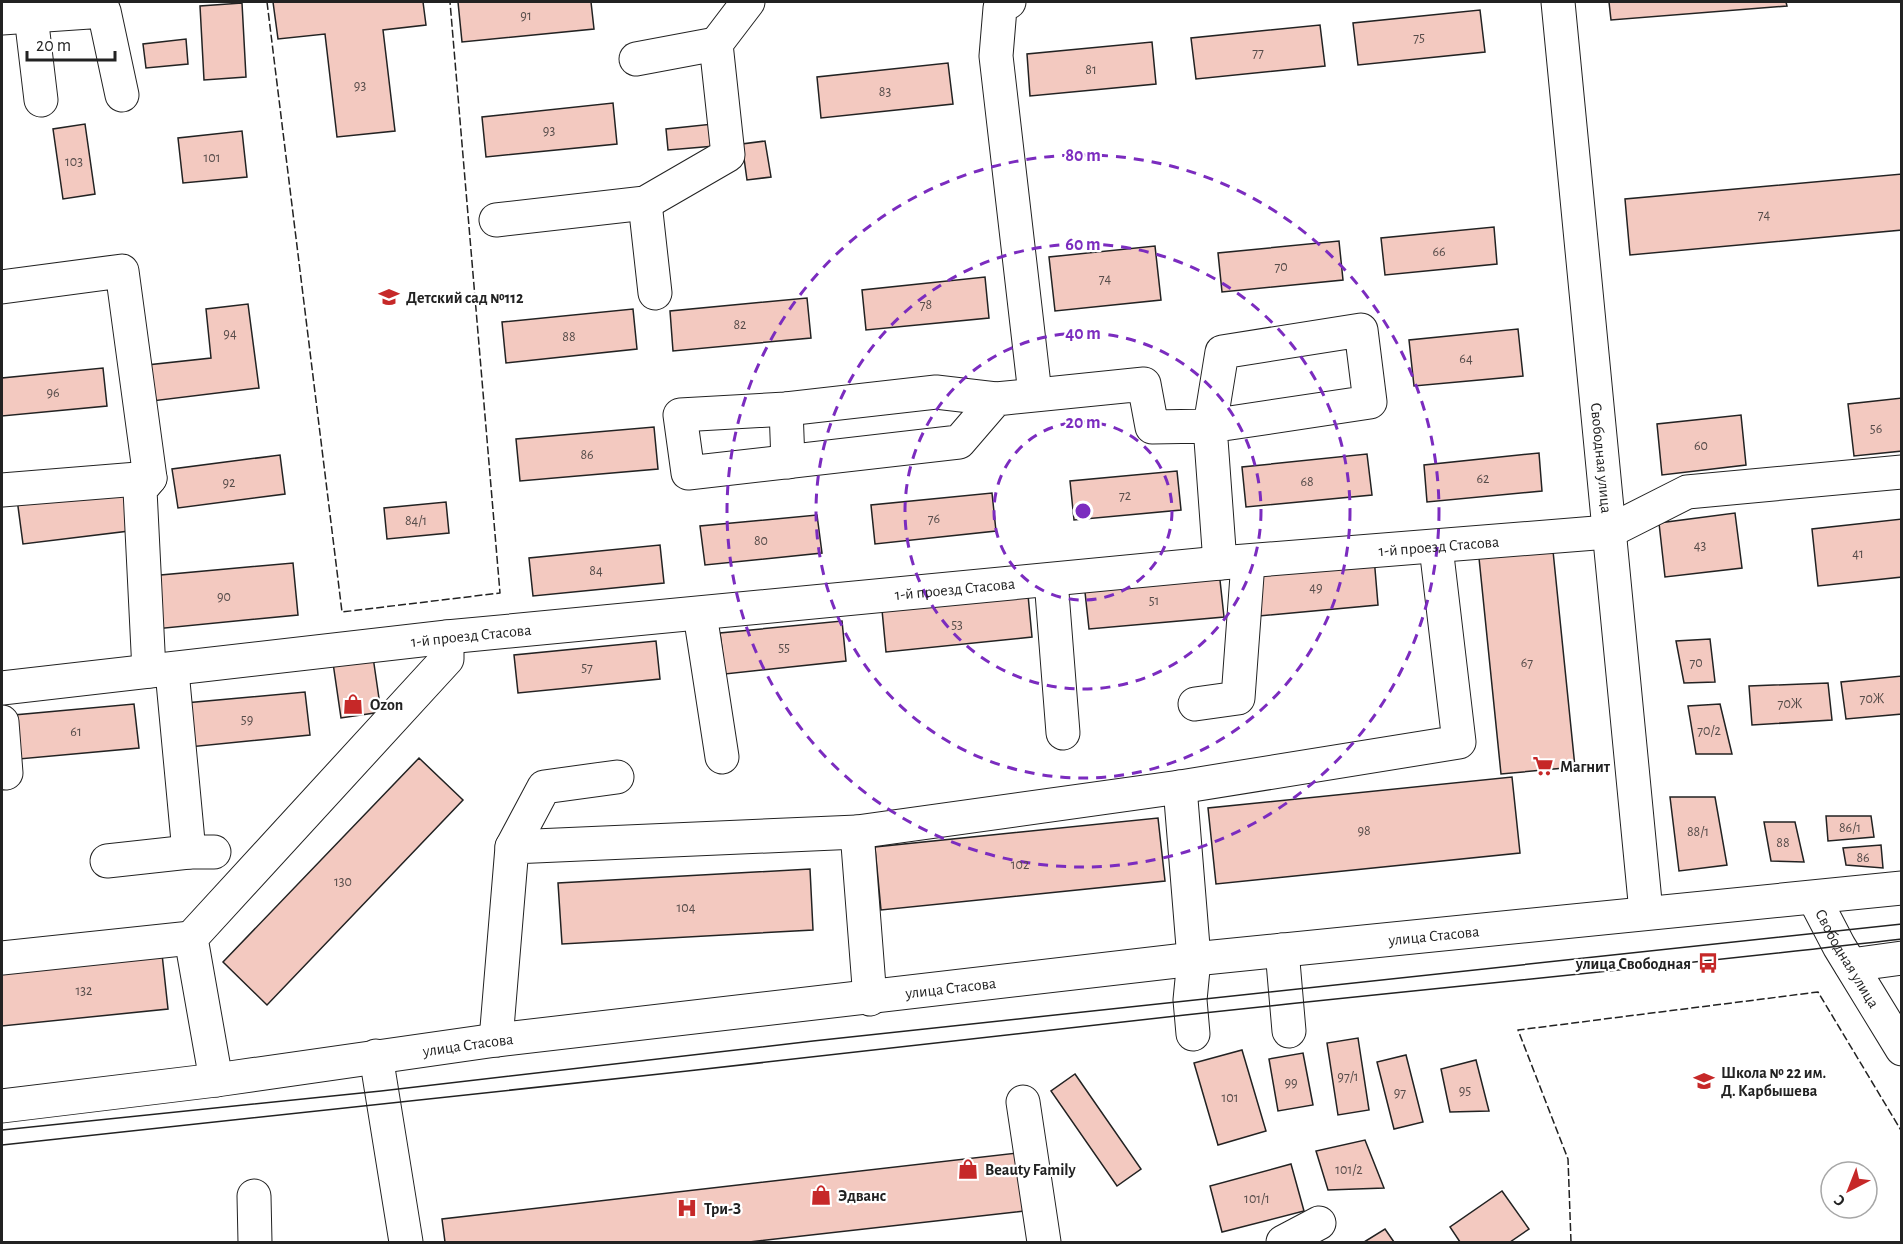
<svg xmlns="http://www.w3.org/2000/svg" width="1903" height="1244" font-family="'Alegreya Sans',sans-serif">
<style>
.building{fill:#f3c9c0;stroke:#222;stroke-width:1.5}
.lines{fill:none;stroke-linecap:round;stroke-linejoin:round}
.minor-casing{stroke:#222;stroke-width:35}
.minor{stroke:#fff;stroke-width:33}
.tram{stroke:#222;stroke-width:1.5}
.fence{stroke:#222;stroke-width:1.5;stroke-dasharray:8 3;stroke-linecap:butt}
.ring{fill:none;stroke:#7b2cbf;stroke-width:3;stroke-dasharray:10 8}
.labels{text-anchor:middle;stroke-width:4.5;stroke-linejoin:round;paint-order:stroke}
.number-label{font-size:14px;fill:#564c4a}
.poi-label{font-size:16px;font-weight:bold;fill:#222;stroke:#fff;text-anchor:start}
.street-label{font-size:16px;fill:#222;stroke:#fff}
.centre{fill:#7b2cbf;stroke:#fff;stroke-width:3}
.ring-label{font-size:18px;text-anchor:middle;font-weight:bold;fill:#7b2cbf;stroke:#fff;stroke-width:4.5;stroke-linejoin:round;paint-order:stroke}
</style>
<rect width="100%" height="100%" fill="#fff"/>
<g class="building">
<path d="M273 2H423L426 25 383 30 395 131 337 137 325 34 278 39Z"/>
<path d="M458 2H591L594 29 462 42Z"/>
<path d="M1609 2H1786L1787 6 1611 20Z"/>
<path d="M242 3 246 77 204 80 200 6Z"/>
<path d="M1480 10 1485 52 1358 65 1353 23Z"/>
<path d="M1320 25 1325 66 1196 79 1191 38Z"/>
<path d="M186 39 188 64 146 68 143 44Z"/>
<path d="M1152 42 1156 84 1030 96 1027 54Z"/>
<path d="M948 63 953 104 821 118 817 77Z"/>
<path d="M613 103 617 144 486 157 482 117Z"/>
<path d="M85 124 95 194 63 199 53 129Z"/>
<path d="M713 124 715 146 668 150 666 129Z"/>
<path d="M242 131 247 177 183 183 178 138Z"/>
<path d="M765 141 771 177 747 180 742 144Z"/>
<path d="M1902 174V230L1630 255 1625 199Z"/>
<path d="M1494 227 1497 264 1385 275 1381 238Z"/>
<path d="M1339 241 1343 280 1222 292 1218 253Z"/>
<path d="M1155 246 1161 300 1055 311 1049 257Z"/>
<path d="M985 277 989 318 866 330 862 290Z"/>
<path d="M807 298 811 338 673 351 670 311Z"/>
<path d="M248 304 259 388 152 401 147 365 211 358 206 309Z"/>
<path d="M633 309 637 349 506 363 502 322Z"/>
<path d="M1518 329 1523 376 1414 386 1409 340Z"/>
<path d="M103 368 107 406 2 416V378Z"/>
<path d="M1902 398V451L1854 456 1848 404Z"/>
<path d="M1741 415 1746 465 1662 475 1657 424Z"/>
<path d="M654 427 658 469 520 481 516 439Z"/>
<path d="M1539 453 1542 491 1427 502 1424 465Z"/>
<path d="M1367 454 1372 495 1246 507 1242 467Z"/>
<path d="M280 455 285 494 178 508 172 469Z"/>
<path d="M1177 471 1181 510 1074 520 1070 481Z"/>
<path d="M123 486 129 531 23 544 17 499Z"/>
<path d="M992 493 996 531 875 544 871 505Z"/>
<path d="M446 502 449 533 387 539 384 508Z"/>
<path d="M1735 513 1742 568 1665 577 1659 523Z"/>
<path d="M817 515 822 553 705 565 700 526Z"/>
<path d="M1902 519V577L1818 586 1812 529Z"/>
<path d="M660 545 664 583 533 596 529 558Z"/>
<path d="M1553 551 1575 767 1501 774 1479 558Z"/>
<path d="M1374 557 1378 605 1259 616 1254 568Z"/>
<path d="M293 563 298 615 155 629 150 576Z"/>
<path d="M1219 571 1224 617 1089 629 1084 583Z"/>
<path d="M1028 595 1032 637 886 652 882 610Z"/>
<path d="M842 621 846 661 725 674 720 633Z"/>
<path d="M1710 639 1715 682 1684 683 1676 641Z"/>
<path d="M656 641 660 679 518 693 514 655Z"/>
<path d="M373 657 381 712 341 718 333 663Z"/>
<path d="M1902 676V714L1846 719 1841 682Z"/>
<path d="M1828 683 1832 720 1752 725 1749 686Z"/>
<path d="M305 692 310 735 189 747 185 703Z"/>
<path d="M134 704 139 748 19 759 14 715Z"/>
<path d="M1720 704 1732 754H1696L1688 706Z"/>
<path d="M419 758 463 800 267 1005 223 962Z"/>
<path d="M1512 777 1520 853 1216 884 1208 808Z"/>
<path d="M1670 797H1715L1727 865 1679 871Z"/>
<path d="M1826 816H1871L1874 837 1828 841Z"/>
<path d="M1158 818 1165 881 881 910 875 847Z"/>
<path d="M1764 822H1795L1804 862 1771 861Z"/>
<path d="M1881 845 1883 868 1846 865 1843 848Z"/>
<path d="M810 869 813 930 562 944 558 883Z"/>
<path d="M162 954 168 1009 2 1026V970Z"/>
<path d="M1358 1038 1369 1110 1338 1115 1327 1043Z"/>
<path d="M1242 1050 1266 1131 1218 1145 1194 1063Z"/>
<path d="M1303 1053 1313 1105 1278 1111 1269 1059Z"/>
<path d="M1406 1055 1423 1122 1394 1129 1377 1062Z"/>
<path d="M1476 1060 1489 1111 1450 1112 1441 1069Z"/>
<path d="M1075 1074 1141 1169 1117 1186 1051 1091Z"/>
<path d="M1365 1140 1384 1188 1328 1190 1316 1151Z"/>
<path d="M1017 1153 1024 1211 749 1242H445L442 1219Z"/>
<path d="M1291 1164 1304 1211 1222 1232 1210 1186Z"/>
<path d="M1502 1191 1529 1229 1510 1242H1460L1450 1227Z"/>
<path d="M1385 1229 1394 1242H1364Z"/>
</g>
<g class="lines">
<g class="minor-casing">
<g id="minor">
<path d="M1009 2 1000 8 996 56 1035 394"/>
<path id="s1" d="M1558 2 1646 912"/>
<path d="M31 16 41 100"/>
<path d="M2 18 104 11 122 95"/>
<path d="M636 59 716 44"/>
<path d="M645 203 655 293"/>
<path d="M496 220 645 203 728 155 716 44 748 2"/>
<path d="M2 287 122 271 150 478 140 490 149 671"/>
<path d="M996 399 959 442 688 473 680 415 786 409 936 392 996 399 1144 384 1152 427 1210 426 1222 352 1361 330 1370 402 1210 426 1220 563"/>
<path d="M786 409 788 462"/>
<path d="M2 490 150 478"/>
<path d="M1051 580 1063 733"/>
<path d="M700 614 722 757"/>
<path d="M172 671 189 852H214"/>
<path id="s2" d="M2 688 447 637 1220 563 1608 532 1687 492 1902 472"/>
<path d="M1195 704 1238 698 1248 562"/>
<path d="M2 722 6 773"/>
<path d="M1180 787 1194 959 1190 1000 1193 1034"/>
<path d="M857 832 1180 787 1459 742 1436 547"/>
<path d="M512 847 544 787 617 777"/>
<path d="M107 861 189 852"/>
<path id="s3" d="M1814 898 1839 946 1902 1049"/>
<path d="M1282 950 1289 1031"/>
<path d="M2 958 191 938"/>
<path d="M1851 965 1902 958"/>
<path d="M496 1040 512 847 857 832 870 999"/>
<path d="M376 1056 406 1242"/>
<path d="M216 1080 191 938 447 659V637"/>
<path d="M1023 1102 1044 1242"/>
<path id="s4" d="M2 1106 216 1080 496 1040 1194 959 1902 888"/>
<path d="M254 1196 255 1242"/>
<path d="M1283 1242 1319 1223"/>
</g>
</g>
<use href="#minor" class="minor"/>
<g class="tram">
<path d="M2 1130 381 1091 813 1041 1902 924"/>
<path d="M2 1145C396 1105 791 1059 1185 1015 1424 989 1663 967 1902 939"/>
</g>
<g class="fence">
<path d="M267 2 342 612 500 593 450 2"/>
<path d="M1571 1242 1568 1159 1518 1030 1818 992 1902 1132"/>
</g>
</g>
<g class="ring">
<circle cx="1083" cy="511" r="89"/>
<circle cx="1083" cy="511" r="178"/>
<circle cx="1083" cy="511" r="267"/>
<circle cx="1083" cy="511" r="356"/>
</g>
<defs>
<g id="school-bare" transform="scale(1.62)"><path d="M0-5L7-2L0 1L-7-2ZM-4 1L0 2.5L4 1V4Q0 6-4 4Z" fill="#c62828" stroke="#fff" stroke-width="2.5" paint-order="stroke"/></g>
<g id="shop-bare" transform="scale(1.62)"><path d="M-5-2.5h2.3a2.7 3.5 0 0 1 5.4 0H5L5.5 6h-11ZM-1.5-2.5h3a1.5 2.3 0 0 0-3 0Z" fill="#c62828" stroke="#fff" stroke-width="2.5" paint-order="stroke"/></g>
<g id="supermarket-bare" transform="scale(1.62)"><path d="M-6-5.5h2.5l.6 2H6L4.5 2H-2.5L-4.4-4H-6ZM-1.5 3.2a1.3 1.3 0 1 0 .1 0ZM3 3.2a1.3 1.3 0 1 0 .1 0Z" fill="#c62828" stroke="#fff" stroke-width="2.5" paint-order="stroke"/></g>
<g id="bus-bare" transform="scale(1.62)"><path d="M-5-6H5V4H4V6H2V4H-2V6H-4V4H-5ZM-3.5-4V0h7V-4ZM-3.5 1.2v1.5H-2V1.2ZM2 1.2v1.5H3.5V1.2Z" fill="#c62828" stroke="#fff" stroke-width="2.5" paint-order="stroke"/></g>
<g id="hospital-bare" transform="scale(1.62)"><path d="M-5-5h3v3.5h4V-5h3V5h-3V1.5h-4V5h-3Z" fill="#c62828" stroke="#fff" stroke-width="2.5" paint-order="stroke"/></g>
</defs>
<g fill-rule="evenodd">
<use href="#school-bare" x="389" y="297"/>
<use href="#shop-bare" x="353" y="704"/>
<use href="#supermarket-bare" x="1543" y="766"/>
<use href="#bus-bare" x="1708" y="963"/>
<use href="#school-bare" x="1704" y="1081"/>
<use href="#shop-bare" x="968" y="1169"/>
<use href="#shop-bare" x="821" y="1195"/>
<use href="#hospital-bare" x="687" y="1208"/>
</g>
<g class="labels">
<g class="number-label">
<text x="526" y="20">91</text>
<text x="1419" y="42">75</text>
<text x="1258" y="57">77</text>
<text x="1091" y="74">81</text>
<text x="360" y="90">93</text>
<text x="885" y="96">83</text>
<text x="549" y="135">93</text>
<text x="212" y="162">101</text>
<text x="74" y="166">103</text>
<text x="1764" y="219">74</text>
<text x="1439" y="256">66</text>
<text x="1281" y="271">70</text>
<text x="1105" y="283">74</text>
<text x="926" y="309">78</text>
<text x="740" y="329">82</text>
<text x="230" y="338">94</text>
<text x="569" y="341">88</text>
<text x="1466" y="363">64</text>
<text x="53" y="397">96</text>
<text x="1876" y="433">56</text>
<text x="1701" y="450">60</text>
<text x="587" y="459">86</text>
<text x="1483" y="483">62</text>
<text x="1307" y="486">68</text>
<text x="229" y="487">92</text>
<text x="1125" y="500">72</text>
<text x="934" y="523">76</text>
<text x="416" y="525">84/1</text>
<text x="761" y="545">80</text>
<text x="1700" y="550">43</text>
<text x="1858" y="558">41</text>
<text x="596" y="575">84</text>
<text x="1316" y="592">49</text>
<text x="224" y="601">90</text>
<text x="1154" y="605">51</text>
<text x="957" y="629">53</text>
<text x="784" y="652">55</text>
<text x="1527" y="667">67</text>
<text x="1696" y="667">70</text>
<text x="587" y="672">57</text>
<text x="1872" y="703">70Ж</text>
<text x="1790" y="708">70Ж</text>
<text x="247" y="724">59</text>
<text x="1709" y="735">70/2</text>
<text x="76" y="736">61</text>
<text x="1850" y="832">86/1</text>
<text x="1364" y="835">98</text>
<text x="1698" y="836">88/1</text>
<text x="1783" y="847">88</text>
<text x="1863" y="862">86</text>
<text x="1020" y="869">102</text>
<text x="343" y="886">130</text>
<text x="686" y="912">104</text>
<text x="84" y="995">132</text>
<text x="1348" y="1081">97/1</text>
<text x="1291" y="1087">99</text>
<text x="1465" y="1095">95</text>
<text x="1400" y="1097">97</text>
<text x="1230" y="1102">101</text>
<text x="1349" y="1174">101/2</text>
<text x="1257" y="1203">101/1</text>
</g>
<g class="poi-label">
<text x="406" y="303">Детский сад №112</text>
<text x="370" y="710">Ozon</text>
<text x="1560" y="772">Магнит</text>
<text x="1691" y="969" text-anchor="end">улица Свободная</text>
<text x="1721" y="1078">Школа № 22 им.<tspan x="1721" dy="18">Д. Карбышева</tspan></text>
<text x="985" y="1175">Beauty Family</text>
<text x="838" y="1201">Эдванс</text>
<text x="704" y="1214">Три-З</text>
</g>
<g class="street-label">
<text dy="6" stroke="none"><textPath href="#s1" startOffset="458">Свободная улица</textPath></text>
<text dy="6" stroke="none"><textPath href="#s2" startOffset="1444">1-й проезд Стасова</textPath></text>
<text dy="6" stroke="none"><textPath href="#s2" startOffset="958">1-й проезд Стасова</textPath></text>
<text dy="6" stroke="none"><textPath href="#s2" startOffset="472">1-й проезд Стасова</textPath></text>
<text dy="6" stroke="none"><textPath href="#s4" startOffset="1442">улица Стасова</textPath></text>
<text dy="6" stroke="none"><textPath href="#s3" startOffset="69">Свободная улица</textPath></text>
<text dy="6" stroke="none"><textPath href="#s4" startOffset="956">улица Стасова</textPath></text>
<text dy="6" stroke="none"><textPath href="#s4" startOffset="470">улица Стасова</textPath></text>
</g>
</g>
<circle cx="1083" cy="511" r="9" class="centre"/>
<g class="ring-label">
<text x="1083" y="161">80 m</text>
<text x="1083" y="250">60 m</text>
<text x="1083" y="339">40 m</text>
<text x="1083" y="428">20 m</text>
</g>
<rect width="1903" height="1244" fill="none" stroke="#222222" stroke-width="6"/>
<g transform="translate(1849 1190) rotate(222)"><circle r="28" fill="#ffffff" stroke="#a7a7a7" stroke-width="1.5"/>
<path d="M0-4.5L10 22L0 15L-10 22Z" fill="#c62828"/>
<text y="-9" font-size="16" font-weight="bold" text-anchor="middle" fill="#222222">С</text>
</g>
<path d="M27 51v9h88v-9" fill="none" stroke="#222222" stroke-width="3"/>
<text x="36" y="51" font-size="18" fill="#222222" stroke="#ffffff" stroke-width="4.5" paint-order="stroke">20 m</text>
</svg>
